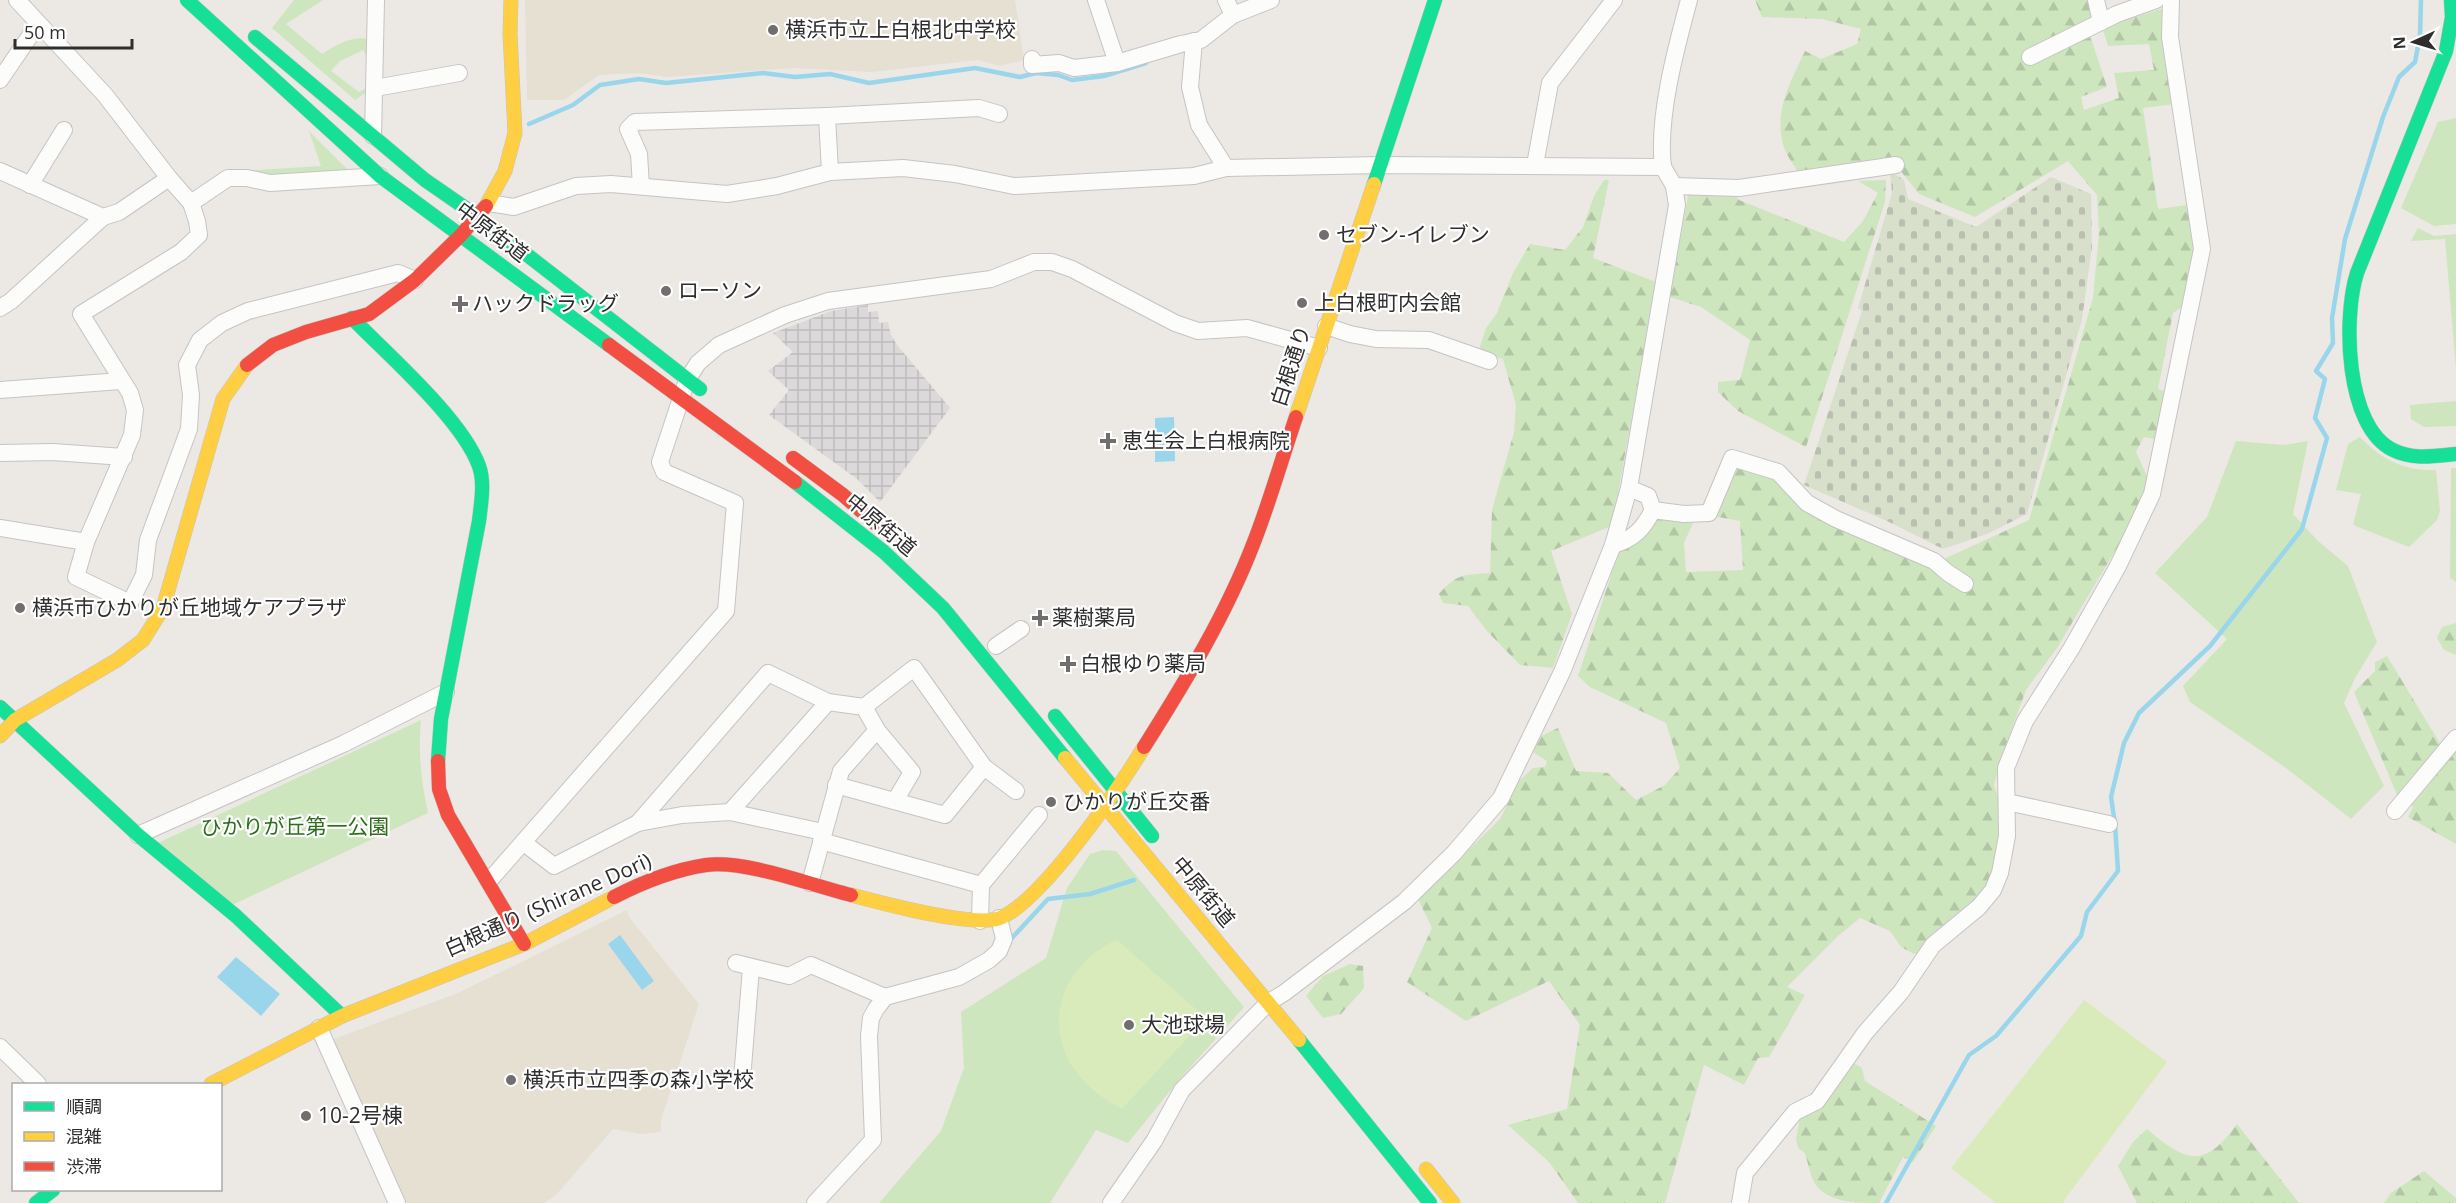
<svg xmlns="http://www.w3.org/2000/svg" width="2456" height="1203" font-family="'Open Sans','Noto Sans JP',sans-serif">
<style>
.industrial{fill:url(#industrial-grid)}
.education{fill:#e6e0d3}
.green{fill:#cee6be}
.forest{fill:url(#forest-firs)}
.cemetery{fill:url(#cemetery-stones)}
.pitch{fill:#d9eabb}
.water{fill:#99d6ec}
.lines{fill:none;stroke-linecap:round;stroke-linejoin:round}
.stream{stroke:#99d6ec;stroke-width:4.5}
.street-casing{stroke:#c5c4c5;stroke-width:18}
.fast-casing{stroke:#c5c4c5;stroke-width:15}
.slow-casing{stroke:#c5c4c5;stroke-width:15}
.jam-casing{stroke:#c5c4c5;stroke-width:15}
.street{stroke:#fcfcfb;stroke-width:16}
.fast{stroke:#16e098;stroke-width:14}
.slow{stroke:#ffcf43;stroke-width:14}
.jam{stroke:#f24e42;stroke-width:14}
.poi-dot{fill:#706f6e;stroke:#fff;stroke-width:2}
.labels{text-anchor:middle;stroke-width:4.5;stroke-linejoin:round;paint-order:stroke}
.poi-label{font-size:21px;fill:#2e2e2e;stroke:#fff;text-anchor:start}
.street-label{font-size:21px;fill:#2e2e2e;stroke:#fff}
.park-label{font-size:21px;fill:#2c6e1b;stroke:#fff}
</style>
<defs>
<pattern id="industrial-grid" width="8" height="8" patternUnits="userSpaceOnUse" patternTransform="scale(1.5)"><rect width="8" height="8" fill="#dcd9db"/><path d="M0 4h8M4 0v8" fill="none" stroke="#bdbbbc"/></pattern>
<pattern id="forest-firs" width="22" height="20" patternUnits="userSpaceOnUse" patternTransform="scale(1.5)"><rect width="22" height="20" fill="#cee6be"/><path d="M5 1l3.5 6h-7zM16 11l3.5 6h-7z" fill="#b1c6a4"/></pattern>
<pattern id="cemetery-stones" width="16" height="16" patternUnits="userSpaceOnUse" patternTransform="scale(1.5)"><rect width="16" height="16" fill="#d8e0cc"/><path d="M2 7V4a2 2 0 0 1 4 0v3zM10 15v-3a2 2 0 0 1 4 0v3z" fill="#bac0b0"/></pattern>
</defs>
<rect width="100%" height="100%" fill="#ece8e4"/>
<path class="industrial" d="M868 305V312L878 311 879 323 888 322 891 335 897 345 950 408 880 502 857 479 769 415 789 390 768 371 793 352 773 333 831 311Z"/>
<g class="education">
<path d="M525 0H1015L1024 60 999 66 978 60 872 72 793 68 668 77 638 73 599 75 564 100H527Z"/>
<path d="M627 910 629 917 699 1004 661 1120V1132L641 1134 613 1129 556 1195 544 1203H402L331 1040 458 993Z"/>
</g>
<g class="green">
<path d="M294 0H323L286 24 322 54C336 45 354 34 371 40V65L363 50 340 61 331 71 359 92 367 88 370 90 355 100 272 28Z"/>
<path d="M2456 118V224L2434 226 2401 208 2438 122Z"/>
<path d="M309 131 351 173 268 178 225 172 321 166Z"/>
<path d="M2418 228 2434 236 2456 234V369L2445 239 2411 241Z"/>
<path d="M2456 401V426L2424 427 2411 419 2410 405Z"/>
<path d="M2360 437C2382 460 2404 471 2436 470L2440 511 2437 520 2409 547 2353 525 2361 494 2336 490 2348 444Z"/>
<path d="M2236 441 2284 445 2308 441 2293 514 2318 541 2348 566 2377 642 2355 678 2344 703 2384 786 2351 819 2286 768 2190 702 2183 686 2227 639 2155 573 2207 517Z"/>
<path d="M2451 468H2456V582L2450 578Z"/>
<path d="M421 720C418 754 421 780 428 813L232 905 158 843Z"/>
<path d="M1103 850 1116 851 1244 1007 1179 1080 1128 1143 1096 1130 1050 1203H879L941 1131 964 1068 961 1012 1046 958 1067 888 1090 854Z"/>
</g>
<g class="forest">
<path d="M1755 0H2092L2097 17 2086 23 2107 87 2081 97 2084 110 2119 98 2114 73 2154 70 2149 44 2108 46 2102 27 2168 7 2175 104 2143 108 2158 209 2194 204 2198 254 2188 303 2173 313 2158 389 2172 394 2160 440 2144 437 2136 452 2151 485 2145 501 2057 648 2026 690 2001 759 1994 785 2006 821 1994 876 1938 948 1914 954 1901 947 1890 931 1860 918 1838 936 1787 987 1805 995 1769 1057 1758 1058 1744 1085 1704 1065 1665 1203H1578L1549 1162 1508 1125 1567 1109 1580 1025 1549 981 1466 1021 1407 982 1432 928 1418 899 1500 819 1519 781 1533 768 1545 767 1547 761 1533 752 1541 736 1558 728 1576 771 1608 773 1636 800 1665 785 1680 768 1666 723 1590 687 1578 676 1619 551C1639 543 1647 538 1653 516L1693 523 1684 543 1686 572 1743 570 1740 521 1713 516 1736 468 1773 476 1933 564 2029 520 2093 298 2099 233 2097 195 2068 161 1975 217 1919 194 1891 159 1798 172C1793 164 1785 153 1783 144 1774 110 1791 81 1805 51L1821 59 1857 44 1861 29 1822 19 1762 17Z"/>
<path d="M1604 180H1609L1593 258 1656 282 1615 510 1609 527 1551 551 1572 614 1553 668 1520 665 1487 631 1468 606 1443 603 1439 594C1457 573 1464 575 1490 573L1492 510 1514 432 1516 405 1503 359 1478 352 1486 328 1497 313 1513 273 1530 244 1565 250 1583 227 1594 196Z"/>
<path d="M1886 180 1885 202 1806 447 1738 411 1718 392V382L1740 380 1750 340 1701 307 1670 297 1689 190 1733 192 1739 200 1844 242 1863 221 1878 193 1858 181Z"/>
<path d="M2456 623V655L2444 650 2437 638 2442 627Z"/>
<path d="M2387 656 2447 755 2456 746V844L2408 817 2413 807 2397 795 2354 692 2375 671V662Z"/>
<path d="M1350 964 1363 966 1364 988 1341 1014 1323 1018 1306 996 1323 976Z"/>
<path d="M1852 1062 1862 1068 1865 1081 1936 1126 1913 1162 1903 1157 1879 1203C1857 1203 1828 1203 1815 1184 1810 1175 1808 1162 1805 1153L1798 1148 1796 1139 1800 1118Z"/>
<path d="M2237 1124 2299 1203H2137L2118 1166 2133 1142 2147 1129C2186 1162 2204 1170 2237 1124Z"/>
<path d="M2424 1171 2456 1198V1203H2384L2391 1193Z"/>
</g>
<path class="cemetery" d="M1890 171 1904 180 1908 199 1976 227 2051 177 2091 194 2092 247 2082 319 2027 514 1987 534 1943 549 1887 521 1804 485 1862 311 1858 308 1892 193Z"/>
<g class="pitch">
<path d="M1117 940 1206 1018 1122 1109C1101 1098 1082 1083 1070 1063 1043 1015 1068 960 1117 940Z"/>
<path d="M2084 1000 2167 1062 2062 1203H1996L1951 1168Z"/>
</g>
<g class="water">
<path d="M1174 417 1175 461 1155 462V418Z"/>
<path d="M620 935 654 981 642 990 608 944Z"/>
<path d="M236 957 280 994 261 1016 217 977Z"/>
</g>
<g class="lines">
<g class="stream">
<path d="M529 124 573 105 600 85 639 79 666 83 763 73 795 77 830 74 869 83 975 68 1020 77 1036 73 1058 75 1072 80 1104 76 1146 63"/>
<path d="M1011 939 1048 899 1090 894 1134 880"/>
<path d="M1886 1203 1969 1055 1996 1036 2081 936 2087 912 2118 871 2115 824 2111 797 2124 743 2139 713 2210 646 2302 529 2327 438 2315 418 2325 379 2316 371 2333 343 2332 318 2345 239 2383 117 2399 77 2415 62 2420 36 2421 0"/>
</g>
<g class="street-casing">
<g id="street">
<path d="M17 0 105 95 169 178 191 203 197 221 199 235 181 252 81 314 130 393 135 410 132 435 86 542 76 577 130 603 144 575 148 540 189 429 191 395 187 365 200 340 222 323 248 311 398 273 415 280"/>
<path d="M1096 0 1117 63"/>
<path d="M1226 0 1233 15"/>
<path d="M2096 0 2101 22"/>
<path d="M1194 41 1190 87 1199 125 1226 168"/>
<path d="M2030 57 2117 14 2156 0"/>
<path d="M1032 59V65L1059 63 1074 68 1117 63 1181 44 1201 40 1233 15 1271 0"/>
<path d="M0 80 38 24"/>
<path d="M375 88 459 73"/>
<path d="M827 116 830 172"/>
<path d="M373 136 376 0"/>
<path d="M1535 165 1550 83 1614 0"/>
<path d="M1663 167C1657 118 1676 48 1689 0"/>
<path d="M0 171 103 217 119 212 169 178"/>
<path d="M30 185 64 130"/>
<path d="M641 186 639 154 628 129 635 122 827 116 979 108 999 114"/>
<path d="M1674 186 1739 188 1896 165"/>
<path d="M191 203 228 178H247L270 183 380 176"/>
<path d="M489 203 514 207 576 186 611 184 727 194 777 186 830 172 903 168 955 174 1014 186 1194 176 1226 168 1380 165 1663 167 1674 186 1677 205 1629 488 1613 545 1562 672 1501 798 1454 853 1404 902 1284 993 1269 1002 1182 1090 1154 1141 1111 1203"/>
<path d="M0 308 11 301 103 217"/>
<path d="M1326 326 1350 334 1376 339 1429 340 1489 361"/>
<path d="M0 390 121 381"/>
<path d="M0 453 53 452 124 457"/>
<path d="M1629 488 1648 496 1653 510 1684 514 1709 513 1732 458 1778 472 1807 503 1836 519 1934 561 1948 573 1965 584"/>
<path d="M0 528 86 542"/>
<path d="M1613 545C1634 539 1643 529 1653 510"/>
<path d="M996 646 1021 629"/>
<path d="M864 707 914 668 984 767 1016 791"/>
<path d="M836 785 945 815 984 767"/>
<path d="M2007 802 2109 824"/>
<path d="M2395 811 2456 738"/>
<path d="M730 812 828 702"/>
<path d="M638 823 768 673 828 702 864 707 877 730 912 772 895 801"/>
<path d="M138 835 343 744 446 692"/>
<path d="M821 841 981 885 1039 815"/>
<path d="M524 843 554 866 638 823 682 815 730 812 823 832"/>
<path d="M489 881 726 611 735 503 664 472 660 462 687 380 698 363 719 345 785 315 828 301 991 279 1034 262H1052L1072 269 1175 323 1198 331 1247 328 1319 348"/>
<path d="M810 883 841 771 877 730"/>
<path d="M980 921 981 885"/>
<path d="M736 963 789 976 811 965 885 997"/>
<path d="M319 1028 397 1203"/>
<path d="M0 1047 38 1084"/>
<path d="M743 1067 751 968"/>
<path d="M815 1203 873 1140 869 1036 871 1018 876 1009 885 997 959 977 989 960 999 951 1004 939 999 918"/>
<path d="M1740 1203 1745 1173 1795 1112 1817 1101 1865 1033 1901 992 1933 945 1979 907 1993 890 2000 873 2007 836 2006 768 2025 721 2071 649 2118 566 2152 494 2202 249 2170 37 2171 0"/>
</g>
</g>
<g class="fast-casing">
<g id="fast">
<path d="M187 0 380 176 609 345"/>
<path d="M2451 0 2452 17 2446 51 2357 273C2343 317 2345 427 2393 450 2413 460 2435 456 2456 454"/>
<path d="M255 37 425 180 477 216 700 389"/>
<path d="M1374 184 1435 0"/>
<path d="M352 318C388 355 462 419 479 466 485 483 481 503 479 521L441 719 438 761"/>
<path d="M795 482 884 552 943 608 1065 758"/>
<path d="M0 707 138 835 236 916 342 1016"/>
<path d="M1055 716 1152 836"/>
<path d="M1299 1040 1430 1203"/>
<path d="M36 1203 53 1190"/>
</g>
</g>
<g class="slow-casing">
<g id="slow">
<path d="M486 206 505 171 515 133 510 34 511 0"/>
<path d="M1296 417 1374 184"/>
<path d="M0 736 15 720 117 660 143 640 163 608 223 399 247 365"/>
<path d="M1065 758 1299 1040"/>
<path d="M851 895C881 903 973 928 1000 918 1042 901 1119 788 1144 747"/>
<path d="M211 1084 342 1016 524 944 614 897"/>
<path d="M1426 1169 1453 1203"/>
</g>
</g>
<g class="jam-casing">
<g id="jam">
<path d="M609 345 795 482"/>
<path d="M247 365 273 345 306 332 369 314 415 280 461 235 486 206"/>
<path d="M793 458 843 495 876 524"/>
<path d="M1144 747C1185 682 1226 615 1254 542 1270 501 1282 458 1296 417"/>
<path d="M438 761 439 789 448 815 524 944"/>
<path d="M614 897C643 882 673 870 706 865 746 860 811 885 851 895"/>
</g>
</g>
<use href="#street" class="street"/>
<use href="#fast" class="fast"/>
<use href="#slow" class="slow"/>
<use href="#jam" class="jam"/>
</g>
<g class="poi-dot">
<circle cx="773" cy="30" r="6"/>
<circle cx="1324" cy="235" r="6"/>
<circle cx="666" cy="291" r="6"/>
<circle cx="1302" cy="303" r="6"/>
<path d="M457 295h6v6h6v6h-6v6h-6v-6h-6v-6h6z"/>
<path d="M1105 432h6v6h6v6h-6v6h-6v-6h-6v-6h6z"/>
<circle cx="20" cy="608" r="6"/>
<path d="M1037 609h6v6h6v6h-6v6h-6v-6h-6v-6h6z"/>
<path d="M1065 655h6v6h6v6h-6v6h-6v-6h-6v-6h6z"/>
<circle cx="1051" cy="802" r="6"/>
<circle cx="1129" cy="1025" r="6"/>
<circle cx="511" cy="1080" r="6"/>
<circle cx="306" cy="1116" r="6"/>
</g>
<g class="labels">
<g class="poi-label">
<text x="785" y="37">横浜市立上白根北中学校</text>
<text x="1336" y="242">セブン-イレブン</text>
<text x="678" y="298">ローソン</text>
<text x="1314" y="310">上白根町内会館</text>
<text x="472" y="311">ハックドラッグ</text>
<text x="1122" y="448">恵生会上白根病院</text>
<text x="32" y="615">横浜市ひかりが丘地域ケアプラザ</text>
<text x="1052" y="625">薬樹薬局</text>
<text x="1080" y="671">白根ゆり薬局</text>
<text x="1063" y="809">ひかりが丘交番</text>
<text x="1141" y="1032">大池球場</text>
<text x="523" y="1087">横浜市立四季の森小学校</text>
<text x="318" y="1123">10-2号棟</text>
</g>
<g class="street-label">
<text transform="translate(492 232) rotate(37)" y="7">中原街道</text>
<text transform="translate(1291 366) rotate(-72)" y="7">白根通り</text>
<text transform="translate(881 525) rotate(40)" y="7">中原街道</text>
<text transform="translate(1203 892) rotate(50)" y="7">中原街道</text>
<text transform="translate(548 905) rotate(-24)" y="7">白根通り (Shirane Dori)</text>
</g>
<g class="park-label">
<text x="295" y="834">ひかりが丘第一公園</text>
</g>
</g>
<rect x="12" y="1083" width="210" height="108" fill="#ffffff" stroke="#ababab" stroke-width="1.5"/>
<rect x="24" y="1102" width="30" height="9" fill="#16e098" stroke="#ababab" stroke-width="1.5"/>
<text x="66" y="1113" font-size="18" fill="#2e2e2e">順調</text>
<rect x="24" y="1132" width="30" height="9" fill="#ffcf43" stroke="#ababab" stroke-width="1.5"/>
<text x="66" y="1143" font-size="18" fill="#2e2e2e">混雑</text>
<rect x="24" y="1162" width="30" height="9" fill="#f24e42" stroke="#ababab" stroke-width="1.5"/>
<text x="66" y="1173" font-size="18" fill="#2e2e2e">渋滞</text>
<g transform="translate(2414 42) rotate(266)" stroke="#ffffff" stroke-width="4.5" paint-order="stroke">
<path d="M0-4.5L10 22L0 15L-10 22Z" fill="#2e2e2e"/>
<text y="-9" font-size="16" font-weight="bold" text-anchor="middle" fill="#2e2e2e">N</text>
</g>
<path d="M15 39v9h117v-9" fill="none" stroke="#2e2e2e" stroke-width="3"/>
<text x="24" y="39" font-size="18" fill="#2e2e2e" stroke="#ffffff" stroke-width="4.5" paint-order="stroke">50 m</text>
</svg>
